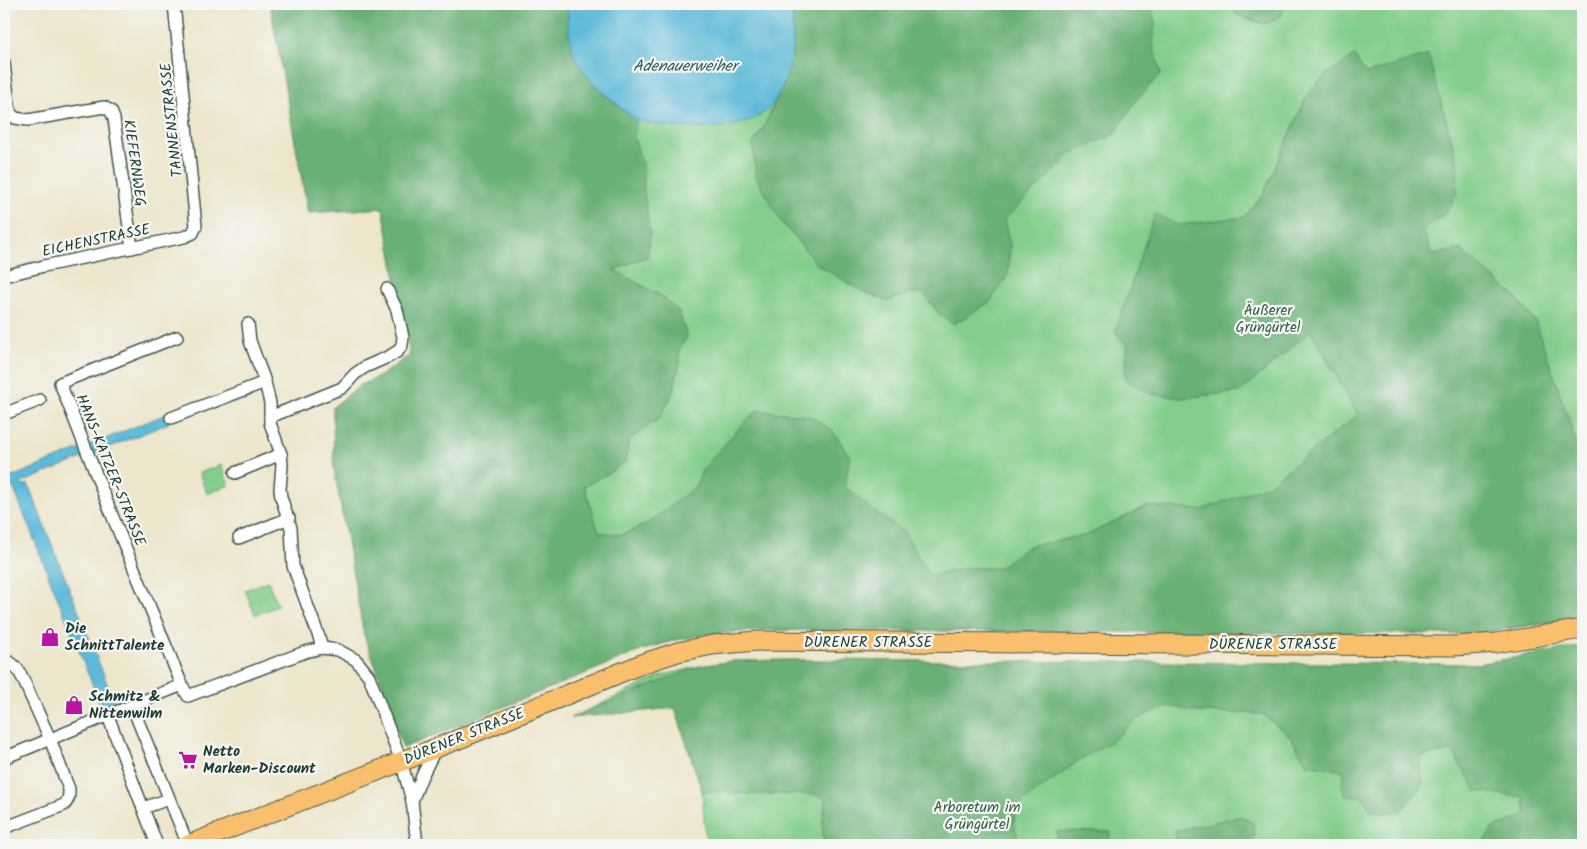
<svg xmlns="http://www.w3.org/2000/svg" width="1587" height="849" font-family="Kalam,sans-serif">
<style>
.green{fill:#82cd8b;stroke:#508560}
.forest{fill:#69b077;stroke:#447656}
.water{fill:#5bb9d9;stroke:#3d7b86}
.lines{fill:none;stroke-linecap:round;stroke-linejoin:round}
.minor-casing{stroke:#3e564b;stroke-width:14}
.primary-casing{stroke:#3e564b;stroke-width:21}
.minor{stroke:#fff;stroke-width:11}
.primary{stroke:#f9bf6c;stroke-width:19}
.labels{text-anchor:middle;stroke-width:4.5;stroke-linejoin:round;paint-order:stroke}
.street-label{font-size:15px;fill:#1f3d34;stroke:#f6f6f2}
.park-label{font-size:15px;fill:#38614a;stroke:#f6f6f2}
.poi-label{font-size:15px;font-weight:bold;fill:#1f3d34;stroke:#f6f6f2;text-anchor:start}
.water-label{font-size:16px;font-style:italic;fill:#2e5c5d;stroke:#f6f6f2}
</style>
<rect width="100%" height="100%" fill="#f6f6f2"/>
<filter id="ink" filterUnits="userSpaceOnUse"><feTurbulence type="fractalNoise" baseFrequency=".02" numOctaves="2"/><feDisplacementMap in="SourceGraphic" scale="10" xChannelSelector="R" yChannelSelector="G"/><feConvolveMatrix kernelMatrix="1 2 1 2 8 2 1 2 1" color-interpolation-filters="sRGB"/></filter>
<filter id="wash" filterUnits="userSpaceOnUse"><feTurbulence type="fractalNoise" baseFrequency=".0096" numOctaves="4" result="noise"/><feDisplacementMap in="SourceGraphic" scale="20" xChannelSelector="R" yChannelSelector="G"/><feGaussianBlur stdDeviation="1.12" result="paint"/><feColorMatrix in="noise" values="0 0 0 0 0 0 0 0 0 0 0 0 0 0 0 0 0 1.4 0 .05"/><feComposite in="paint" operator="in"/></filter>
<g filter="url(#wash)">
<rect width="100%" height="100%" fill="#ede6cc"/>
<g class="green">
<path d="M270 4H1583V618L1473 634 767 630 706 634 672 641 640 651 403 748 379 675 364 635 334 468 333 407 361 385 380 376 410 355 383 208 308 213Z"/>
<path d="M221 465 229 485 207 494 199 473Z"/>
<path d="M268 581 278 606 255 615 245 590Z"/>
<path d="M1583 646V845H706L702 791 675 708 570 718 661 676 700 666 732 661 791 660 1477 664Z"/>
</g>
<g class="forest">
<path d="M270 4H567C568 18 569 32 572 46 578 76 613 104 637 120L633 135 643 166 644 192 650 234 648 256 614 270 661 296 679 312 687 338 679 349 680 362 673 393 659 419 629 440 625 462 606 475 584 486 599 532 621 535 647 524 695 487 703 469 741 426 758 410 811 416 833 431 850 457 845 486 871 509 904 532 930 576 966 568H998L1029 546 1087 535 1147 506 1201 510 1268 485 1358 415 1311 331 1240 392 1180 398 1152 394 1125 380 1127 346 1115 332 1155 214 1178 225 1244 217 1263 195 1308 93 1327 74 1354 56 1366 74 1428 55 1458 163 1457 194 1445 214 1423 229 1432 255 1460 249 1515 296 1535 321 1568 417 1583 465V616L1473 634 767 630 706 634 672 641 640 651 403 748 379 675 364 635 334 468 333 407 361 385 380 376 410 355 383 208 308 213Z"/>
<path d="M795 4H1151L1155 22 1153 46 1161 74 1136 100 1115 134 1072 153 1004 220 1010 245 1008 275 990 302 954 324 939 314 923 293H913L887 301 861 291 817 264 781 221 756 177 753 144 765 125 783 83 789 67Z"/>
<path d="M1229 4H1283L1282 16 1265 24 1238 16Z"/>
<path d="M1583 646V806L1578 807 1583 820V845H1483L1493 828 1526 815 1523 797 1476 791 1452 751 1421 756 1422 784 1415 795 1401 811 1381 813 1370 810 1362 796H1346L1342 786 1344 771 1307 764 1290 736 1262 714 1197 712 1168 706 1136 719 1115 739 1078 761 1017 806 1014 821 1018 841 1015 845H824L822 824 826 799 814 794H757L702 791 675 708 570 718 700 666 732 661 791 660 1477 664Z"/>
<path d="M1241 816 1253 823 1255 836 1244 845H1179L1174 831Z"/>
<path d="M1057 831 1111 832 1107 845H1058Z"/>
</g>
<g class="water">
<path d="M567 4H795C792 18 793 31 793 45 792 63 783 92 772 105 756 124 729 127 706 128 686 128 657 127 638 120 630 117 623 110 617 104 599 89 579 72 572 49 568 35 568 18 567 4Z"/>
<path d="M166 414 169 423 21 483 23 486 28 484 114 701 101 706 13 487 4 490V480Z"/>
</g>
</g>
<g filter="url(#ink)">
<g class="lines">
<g class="minor-casing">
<g id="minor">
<path d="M4 63 10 112 15 118 28 120 104 107 111 111 114 119 132 248"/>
<path d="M4 276 44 266 184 237 193 233 196 226 174 4"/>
<path d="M248 324 250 341 265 382 270 403V423L281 454 282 465 280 489 281 497 291 528 293 566 319 637 322 648"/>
<path d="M177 337 60 383 114 520 182 685"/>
<path d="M4 414 40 400"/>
<path d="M270 417 342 388 355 374 365 367 390 356 398 351 402 345 403 337 397 310 387 289"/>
<path d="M171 418 265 382"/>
<path d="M235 473 281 454"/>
<path d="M239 538 289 518"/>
<path d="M4 660C14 662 19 670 23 679L50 739 69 789C69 796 69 800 64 805L4 828"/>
<path d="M132 706 188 845"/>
<path d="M108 716 157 845"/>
<path d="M4 758 182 685 188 696 305 652 322 648 338 650 356 660 369 676 401 761 412 801 417 845"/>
<path d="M412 801 422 776 436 748"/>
<path d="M143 808 169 799"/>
</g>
</g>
<g class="primary-casing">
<path id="primary" d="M188 845 459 739 644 663 678 652 712 645 757 641 1454 646 1496 643 1583 629"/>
</g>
<use href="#minor" class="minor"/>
<use href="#primary" class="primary"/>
</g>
</g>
<defs>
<g id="shop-bare" transform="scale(1.5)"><path d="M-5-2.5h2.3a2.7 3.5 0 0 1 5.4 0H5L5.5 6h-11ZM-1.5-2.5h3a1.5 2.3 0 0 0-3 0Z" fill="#b5179e" stroke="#f6f6f2" stroke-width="2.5" paint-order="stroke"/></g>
<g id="supermarket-bare" transform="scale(1.5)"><path d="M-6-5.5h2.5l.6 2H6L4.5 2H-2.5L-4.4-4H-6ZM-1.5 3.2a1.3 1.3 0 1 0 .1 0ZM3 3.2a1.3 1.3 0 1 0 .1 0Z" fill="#b5179e" stroke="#f6f6f2" stroke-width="2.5" paint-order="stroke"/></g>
</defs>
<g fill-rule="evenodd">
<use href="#shop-bare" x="50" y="637"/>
<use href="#shop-bare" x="74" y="705"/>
<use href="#supermarket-bare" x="188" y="760"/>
</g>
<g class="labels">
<g class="street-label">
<text transform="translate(171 120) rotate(-96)" y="5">TANNENSTRASSE</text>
<text transform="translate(135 163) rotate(82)" y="5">KIEFERNWEG</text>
<text transform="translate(96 240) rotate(-12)" y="5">EICHENSTRASSE</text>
<text transform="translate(111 470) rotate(68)" y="5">HANS-KATZER-STRASSE</text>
<text x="868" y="647">DÜRENER STRASSE</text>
<text x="1273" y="649">DÜRENER STRASSE</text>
<text transform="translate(464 736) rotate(-22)" y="5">DÜRENER STRASSE</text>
</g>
<g class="park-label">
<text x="1268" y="315">Äußerer<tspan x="1268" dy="17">Grüngürtel</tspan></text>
<text x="977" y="812">Arboretum im<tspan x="977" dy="17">Grüngürtel</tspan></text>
</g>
<g class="poi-label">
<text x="65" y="633">Die<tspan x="65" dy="17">SchnittTalente</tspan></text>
<text x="89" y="701">Schmitz &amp;<tspan x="89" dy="17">Nittenwilm</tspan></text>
<text x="203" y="756">Netto<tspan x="203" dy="17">Marken-Discount</tspan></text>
</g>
<g class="water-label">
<text x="685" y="71">Adenauerweiher</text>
</g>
</g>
<rect width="1587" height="849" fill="none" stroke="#f6f6f2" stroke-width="20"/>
</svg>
